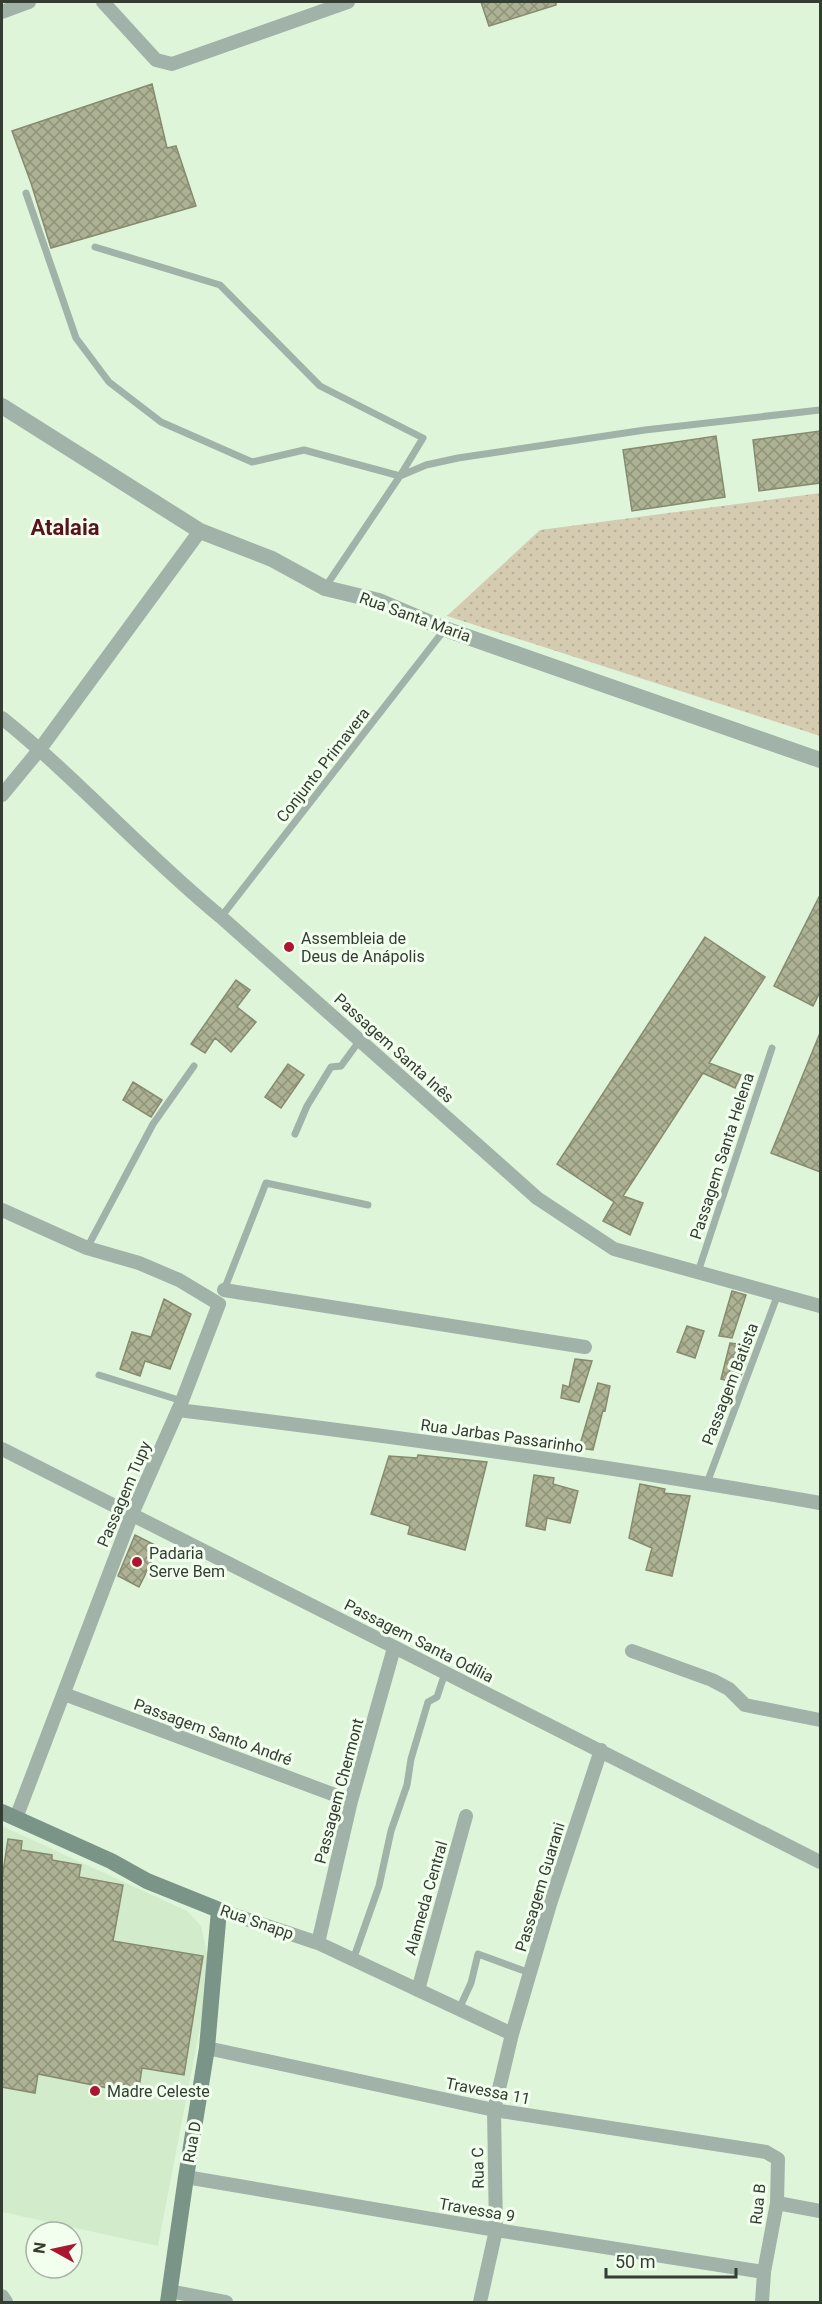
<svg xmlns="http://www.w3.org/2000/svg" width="822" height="2304" viewBox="0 0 822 2304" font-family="Roboto,sans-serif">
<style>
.built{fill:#d2eccb}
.grass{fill:url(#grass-dots)}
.building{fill:url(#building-cross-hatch);stroke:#868b6e;stroke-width:1.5}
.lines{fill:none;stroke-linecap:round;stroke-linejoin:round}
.service{stroke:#a1b2a9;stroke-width:7}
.minor{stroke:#a1b2a9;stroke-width:14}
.tertiary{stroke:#a1b2a9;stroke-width:16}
.secondary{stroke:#7b9488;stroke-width:16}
.poi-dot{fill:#ac1631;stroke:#f2ffef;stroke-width:2}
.labels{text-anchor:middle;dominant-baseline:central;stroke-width:6;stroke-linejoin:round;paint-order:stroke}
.street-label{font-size:16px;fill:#343d32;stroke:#f2ffef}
.poi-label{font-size:16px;fill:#343d32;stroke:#f2ffef;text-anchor:start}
.district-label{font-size:22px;font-weight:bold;fill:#58131b;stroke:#f2ffef}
</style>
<defs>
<pattern id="grass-dots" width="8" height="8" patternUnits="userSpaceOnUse" patternTransform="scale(1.5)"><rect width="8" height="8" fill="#d4cbb1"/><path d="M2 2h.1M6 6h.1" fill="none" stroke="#b7af99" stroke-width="1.8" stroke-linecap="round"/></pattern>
<pattern id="building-cross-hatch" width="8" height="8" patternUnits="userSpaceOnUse" patternTransform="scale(1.5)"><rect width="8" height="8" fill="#adb294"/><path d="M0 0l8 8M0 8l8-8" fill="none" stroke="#8e9279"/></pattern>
</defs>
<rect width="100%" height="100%" fill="#dff5da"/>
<path class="built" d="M 2,1826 L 187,1911 L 201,1926 L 211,1970 L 158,2246 L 2,2212 Z"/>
<path class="grass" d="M 820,493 L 820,736 L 447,616 L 540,530 Z"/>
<path class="building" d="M 481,2 L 556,2 L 556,5 L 489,26 Z
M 152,84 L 167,148 L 176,146 L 196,206 L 51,248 L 31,183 L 12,131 Z
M 820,431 L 820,483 L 759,491 L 753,440 Z
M 716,436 L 725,497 L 632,511 L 623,450 Z
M 820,895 L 820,992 L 813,1006 L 774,986 Z
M 705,937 L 765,977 L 709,1063 L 741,1075 L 735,1088 L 703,1073 L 623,1196 L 643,1203 L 630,1235 L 603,1221 L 614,1202 L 557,1164 Z
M 236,980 L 250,990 L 237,1007 L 256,1022 L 231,1052 L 215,1038 L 205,1053 L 191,1044 Z
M 820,1033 L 820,1172 L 771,1153 Z
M 288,1064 L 304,1075 L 281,1108 L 265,1097 Z
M 133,1082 L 162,1100 L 151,1117 L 123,1100 Z
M 732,1291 L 746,1295 L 732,1338 L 719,1336 Z
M 164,1299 L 191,1314 L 170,1369 L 145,1361 L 140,1376 L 120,1369 L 132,1332 L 151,1337 Z
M 687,1326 L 704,1331 L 695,1358 L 677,1352 Z
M 730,1343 L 752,1346 L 738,1384 L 721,1379 Z
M 575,1359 L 592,1361 L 579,1402 L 561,1398 L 563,1385 L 569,1387 Z
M 598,1383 L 610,1386 L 605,1411 L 603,1410 L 593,1450 L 579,1448 Z
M 418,1455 L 487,1462 L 465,1550 L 408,1534 L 410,1526 L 371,1514 L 389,1456 L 417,1458 Z
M 534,1475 L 554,1478 L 553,1484 L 578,1491 L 570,1523 L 547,1518 L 545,1530 L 526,1526 Z
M 640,1484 L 665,1489 L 664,1493 L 690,1496 L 672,1576 L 646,1570 L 652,1548 L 629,1538 Z
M 135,1535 L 159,1547 L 139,1587 L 118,1576 Z
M 8,1839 L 22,1841 L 21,1850 L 52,1855 L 52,1860 L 81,1865 L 79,1877 L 123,1885 L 113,1941 L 203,1956 L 184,2075 L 142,2068 L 138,2094 L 38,2074 L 35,2093 L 2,2087 L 2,1879 Z"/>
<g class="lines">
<path class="service" d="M 26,193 L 76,338 L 109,382 L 161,422 L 252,462 L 304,450 L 400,476 L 423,438 L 320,386 L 220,285 L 95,247
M 326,586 L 400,476 L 426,465 L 458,458 L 645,430 L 820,410
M 221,917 L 445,629
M 295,1134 L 307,1106 L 331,1067 L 341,1066 L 360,1040
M 87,1248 L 153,1124 L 194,1066
M 698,1272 L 772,1048
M 224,1290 L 266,1183 L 368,1205
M 99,1375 L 182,1401
M 707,1483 L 778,1294
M 353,1960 L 379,1886 L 391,1831 L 407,1785 L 411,1759 L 428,1702 L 437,1697 L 445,1673
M 459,2009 L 471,1983 L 478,1954 L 530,1973"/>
<path class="minor" d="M 103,2 L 156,60 L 172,64 L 348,2
M 2,12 L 29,2
M 2,718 C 79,780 144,854 221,917 L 537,1198 L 614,1249 L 820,1306
M 2,795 L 40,749 L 200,531
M 2,1210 L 87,1248 L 139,1263 L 179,1280 L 219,1304 L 182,1401 L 132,1514 L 16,1818
M 224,1290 L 585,1347
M 178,1410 C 393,1436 607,1465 820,1503
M 2,1449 L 820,1862
M 632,1651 L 712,1680 L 729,1689 L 745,1705 L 820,1720
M 64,1694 L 351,1801
M 219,1910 L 318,1943 L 512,2034
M 318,1943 L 351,1801 L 394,1648
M 418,1990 L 466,1816
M 207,2048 L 494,2110 L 766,2152 L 778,2159 L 777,2203 L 764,2272 L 762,2302
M 186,2177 L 496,2230 L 764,2272
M 777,2203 L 820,2211
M 169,2291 L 226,2302
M 2,2296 L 6,2302
M 480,2302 L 496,2230 L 494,2110 L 512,2034 L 550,1904 L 601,1750"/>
<path class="tertiary" d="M 2,406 L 200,531 L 272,559 L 325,588 L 379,601 L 445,629 L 820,760"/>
<path class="secondary" d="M 2,1812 L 111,1861 L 147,1881 L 219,1910 L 207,2048 L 186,2177 L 168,2302"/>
</g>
<g class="poi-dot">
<circle cx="289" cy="947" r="6"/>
<circle cx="137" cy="1562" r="6"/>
<circle cx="95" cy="2091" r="6"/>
</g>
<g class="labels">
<g class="street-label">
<text transform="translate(415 617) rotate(20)">Rua Santa Maria</text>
<text transform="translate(323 765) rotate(-52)">Conjunto Primavera</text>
<text transform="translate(394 1048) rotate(42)">Passagem Santa Inês</text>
<text transform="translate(722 1156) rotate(-72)">Passagem Santa Helena</text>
<text transform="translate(730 1384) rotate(-69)">Passagem Batista</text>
<text transform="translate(502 1436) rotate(8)">Rua Jarbas Passarinho</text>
<text transform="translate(124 1494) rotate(-67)">Passagem Tupy</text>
<text transform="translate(419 1641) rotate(27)">Passagem Santa Odília</text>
<text transform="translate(213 1732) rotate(20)">Passagem Santo André</text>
<text transform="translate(339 1791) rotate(-75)">Passagem Chermont</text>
<text transform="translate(540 1887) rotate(-73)">Passagem Guarani</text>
<text transform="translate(426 1898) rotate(-74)">Alameda Central</text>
<text transform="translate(257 1922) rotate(19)">Rua Snapp</text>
<text transform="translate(488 2091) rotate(11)">Travessa 11</text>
<text transform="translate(192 2142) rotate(-80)">Rua D</text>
<text transform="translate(478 2168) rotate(-91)">Rua C</text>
<text transform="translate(758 2204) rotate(-84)">Rua B</text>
<text transform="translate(477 2210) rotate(10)">Travessa 9</text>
</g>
<g class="poi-label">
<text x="301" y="938">Assembleia de<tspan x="301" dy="18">Deus de Anápolis</tspan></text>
<text x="149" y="1553">Padaria<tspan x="149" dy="18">Serve Bem</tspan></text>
<text x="107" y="2091">Madre Celeste</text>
</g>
<g class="district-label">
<text x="65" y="527">Atalaia</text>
</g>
</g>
<rect width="822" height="2304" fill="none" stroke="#343d32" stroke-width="6"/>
<g transform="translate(54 2250) rotate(278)"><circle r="28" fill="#f2ffef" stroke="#a6b1a3" stroke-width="1.5"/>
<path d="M0-4.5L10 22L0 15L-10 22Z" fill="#ac1631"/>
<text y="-9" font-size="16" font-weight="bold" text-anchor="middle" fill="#343d32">N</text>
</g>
<path d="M606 2268v9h130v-9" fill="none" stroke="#343d32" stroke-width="3"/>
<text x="615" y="2268" font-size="18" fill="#343d32" stroke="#f2ffef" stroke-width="4.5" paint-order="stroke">50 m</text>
</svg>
